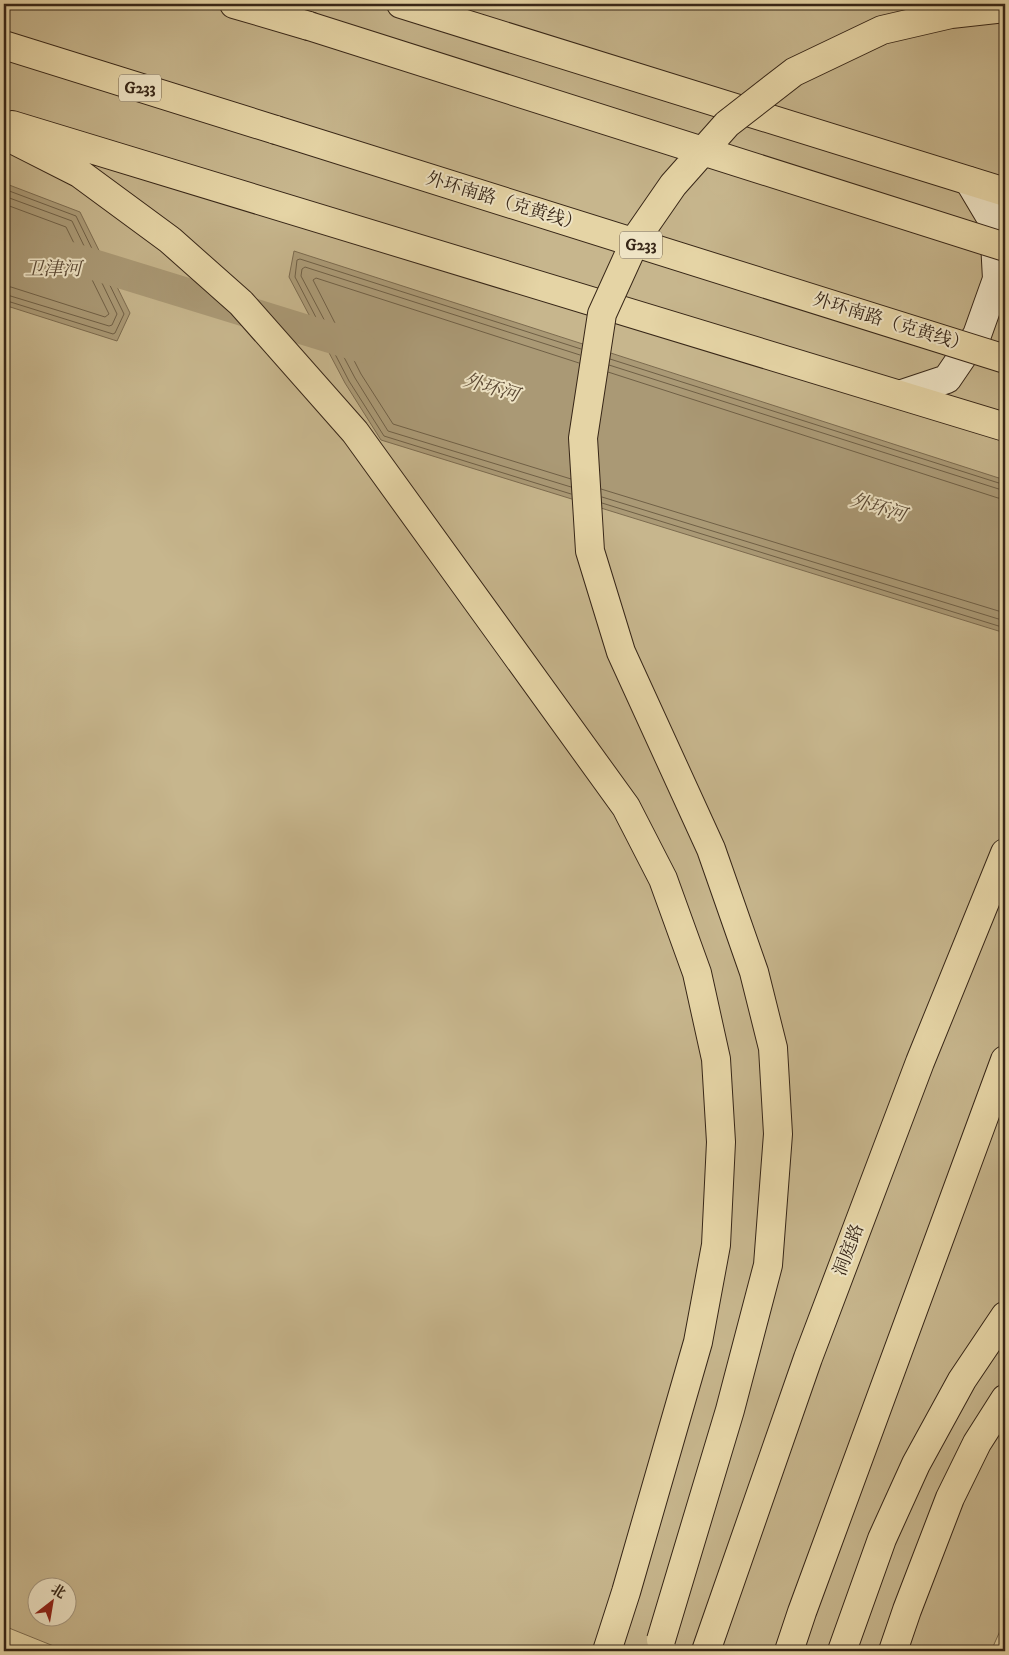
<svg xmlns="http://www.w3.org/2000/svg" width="1009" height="1655" viewBox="0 0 1009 1655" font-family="'IM FELL DW Pica','Noto Serif SC',serif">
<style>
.green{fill:#c7b68d;stroke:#7f6e52;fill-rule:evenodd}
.water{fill:#aa9975;stroke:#7c6b4f}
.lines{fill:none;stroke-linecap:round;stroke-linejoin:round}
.shore{stroke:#706046;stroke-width:1}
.canal{stroke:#aa9975;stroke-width:31}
.secondary-casing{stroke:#372617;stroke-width:30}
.highway-casing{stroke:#372617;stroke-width:30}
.secondary{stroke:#eee3c4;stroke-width:28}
.highway{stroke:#e5d4a5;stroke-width:28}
.highway-bridge-casing{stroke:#372617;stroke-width:30;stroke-linecap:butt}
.highway-bridge{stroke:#e5d4a5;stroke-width:28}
.labels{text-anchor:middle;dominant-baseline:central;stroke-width:4;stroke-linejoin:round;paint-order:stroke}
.shield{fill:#eee3c4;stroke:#6e5f4b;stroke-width:1}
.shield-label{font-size:16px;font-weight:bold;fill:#372617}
.street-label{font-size:18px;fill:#372617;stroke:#eee3c4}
.water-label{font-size:19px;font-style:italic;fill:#5a4833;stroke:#eee3c4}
</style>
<rect width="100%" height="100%" fill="#e5d4a5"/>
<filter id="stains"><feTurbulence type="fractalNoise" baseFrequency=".004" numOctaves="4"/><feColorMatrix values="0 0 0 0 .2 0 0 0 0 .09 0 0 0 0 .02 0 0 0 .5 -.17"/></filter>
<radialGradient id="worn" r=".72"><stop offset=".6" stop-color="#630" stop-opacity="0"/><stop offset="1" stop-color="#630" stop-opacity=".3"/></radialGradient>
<path class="green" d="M 4,4 L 1005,4 L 1005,1620 L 991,1651 L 66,1651 L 4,1626 ZM 38,1588 L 68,1588 L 68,1618 L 38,1618 Z"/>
<path class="water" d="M 4,183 L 80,212 L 130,313 L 117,341 L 4,305 Z
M 294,251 L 1005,480 L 1005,633 L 381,440 L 345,383 L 289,277 Z"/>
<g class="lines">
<path class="shore" d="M 4,189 L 76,216 L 124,314 L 115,333 L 113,334 L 4,300
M 4,196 L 72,221 L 117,314 L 112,325 L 109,326 L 4,294
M 4,204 L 66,227 L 109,314 L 105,317 L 11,287 L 4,286
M 610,359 L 1005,485
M 609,365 L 1005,491
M 608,372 L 998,498 L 1005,499
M 571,479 L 393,424 L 361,374 L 313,280 L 316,278 L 579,363
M 571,487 L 388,431 L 355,378 L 301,276 L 302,269 L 305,267 L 580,355
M 601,489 L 1005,613
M 571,494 L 384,436 L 349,381 L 295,277 L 297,260 L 300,259 L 581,349
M 602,497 L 1005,621
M 602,503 L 1005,628"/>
<path class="canal" d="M 4,237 L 361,347"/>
<g class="secondary-casing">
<path id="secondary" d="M 902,394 L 947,379 L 977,335 L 997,279 L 994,223 L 969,181"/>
</g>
<g class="highway-casing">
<path id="highway" d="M 234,4 L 309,26
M 401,4 L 1005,192
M 4,45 L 276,130
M 12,125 L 1005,427
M 4,135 L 79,173 L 170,240 L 241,303 L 355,432 L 626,807 L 663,879 L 697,973 L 716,1059 L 721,1142 L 716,1245 L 698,1342 L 626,1592 L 607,1651
M 706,1651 L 808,1358 L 920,1062 L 1005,853
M 789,1651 L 802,1612 L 1005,1060
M 842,1651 L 882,1539 L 916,1464 L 962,1380 L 1005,1316
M 893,1651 L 907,1610 L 950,1498 L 977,1443 L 1005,1399"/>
</g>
<use href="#secondary" class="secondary"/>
<use href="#highway" class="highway"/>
<g class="highway-bridge-casing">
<path id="highway-bridge" d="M 309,26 L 1005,247
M 276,130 L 1005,359
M 661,1640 L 730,1410 L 768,1265 L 778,1134 L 773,1048 L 754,972 L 711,849 L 621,652 L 590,551 L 583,438 L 602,314 L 637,237 L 673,185 L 727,124 L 794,72 L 882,30 L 951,14 L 1005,8"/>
</g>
<use href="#highway-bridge" class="highway-bridge"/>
</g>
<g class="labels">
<g class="shield">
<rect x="119" y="74.5" width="42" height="27" rx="4"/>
<rect x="620" y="231.5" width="42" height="27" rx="4"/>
</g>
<g class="shield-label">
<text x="140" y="88">G233</text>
<text x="641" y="245">G233</text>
</g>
<g class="street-label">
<text transform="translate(504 202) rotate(17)">外环南路（克黄线）</text>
<text transform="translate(891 323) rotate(17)">外环南路（克黄线）</text>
<text transform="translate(849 1250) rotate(-69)">洞庭路</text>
</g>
<g class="water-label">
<text x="53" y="269">卫津河</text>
<text transform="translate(491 388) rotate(17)">外环河</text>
<text transform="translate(878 508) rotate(17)">外环河</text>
</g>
</g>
<rect width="1009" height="1655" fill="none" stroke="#e5d4a5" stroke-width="20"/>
<rect x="5" y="5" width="999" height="1645" fill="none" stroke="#372617" stroke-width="2.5"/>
<rect x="10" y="10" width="989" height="1635" fill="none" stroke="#372617"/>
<g transform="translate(52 1602) rotate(31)"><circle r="24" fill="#eee3c4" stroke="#a5977f"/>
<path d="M0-4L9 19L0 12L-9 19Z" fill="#8f2418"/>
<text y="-8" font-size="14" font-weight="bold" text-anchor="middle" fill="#372617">北</text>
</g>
<rect width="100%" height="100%" filter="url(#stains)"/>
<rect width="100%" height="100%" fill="url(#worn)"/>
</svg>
